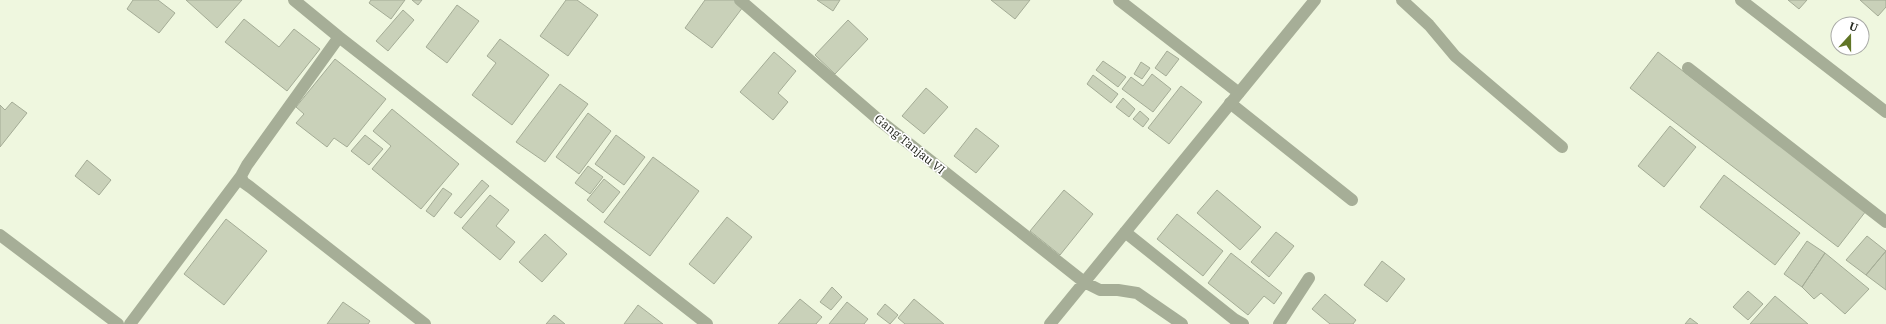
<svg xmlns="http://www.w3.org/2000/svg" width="1886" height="324" viewBox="0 0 1886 324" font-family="'IBM Plex Serif',serif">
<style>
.building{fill:#c9d1b9;stroke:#a4ac96}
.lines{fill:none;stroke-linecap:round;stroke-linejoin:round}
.service{stroke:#a6ae97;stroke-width:12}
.minor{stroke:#a6ae97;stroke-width:12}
.labels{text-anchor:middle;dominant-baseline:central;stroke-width:3.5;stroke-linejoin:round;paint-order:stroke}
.street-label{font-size:12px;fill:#23261d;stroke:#fff}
</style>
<rect width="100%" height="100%" fill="#eff7df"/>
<path class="building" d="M 133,0 L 158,0 L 175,13 L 159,33 L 127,9 Z
M 186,0 L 242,0 L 217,28 Z
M 371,0 L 405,0 L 391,19 L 369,3 Z
M 412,0 L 422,0 L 418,5 Z
M 566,0 L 577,0 L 598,15 L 568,56 L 540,36 Z
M 705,0 L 734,0 L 743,7 L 712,48 L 685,28 Z
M 817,0 L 840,0 L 833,11 Z
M 991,0 L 1030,0 L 1015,19 Z
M 1788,0 L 1807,0 L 1799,9 Z
M 1860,0 L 1886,0 L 1886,7 L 1878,16 Z
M 457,5 L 479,21 L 447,63 L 426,47 Z
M 403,10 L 414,20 L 388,51 L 376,41 Z
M 244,19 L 279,47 L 294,29 L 320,49 L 287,91 L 225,42 Z
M 848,20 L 868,39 L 835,74 L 815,55 Z
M 500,39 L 549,75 L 512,125 L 472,95 L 496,63 L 487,56 Z
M 1167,51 L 1179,59 L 1166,76 L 1155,68 Z
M 774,52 L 796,71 L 778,93 L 788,102 L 773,120 L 740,92 Z
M 1658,52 L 1866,211 L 1838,247 L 1630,88 Z
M 335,59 L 386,99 L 347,147 L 334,138 L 327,147 L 296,123 L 304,114 L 296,107 Z
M 1103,61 L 1126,77 L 1118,87 L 1096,70 Z
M 1141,62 L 1150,68 L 1142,79 L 1134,74 Z
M 1152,74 L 1171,89 L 1153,112 L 1122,89 L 1131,77 L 1143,86 Z
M 1093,75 L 1118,94 L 1111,103 L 1087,84 Z
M 560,84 L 588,104 L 545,162 L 516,142 Z
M 1181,86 L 1202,102 L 1169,144 L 1148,128 Z
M 926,88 L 948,107 L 924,134 L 902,116 Z
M 1123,98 L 1135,109 L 1129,117 L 1116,107 Z
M 12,102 L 27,113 L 0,147 L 0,105 L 5,110 Z
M 392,109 L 459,164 L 421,209 L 372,169 L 391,146 L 373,131 Z
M 1140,111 L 1149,119 L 1143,127 L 1133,119 Z
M 588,113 L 611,131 L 579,174 L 556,157 Z
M 1670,126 L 1696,147 L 1664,187 L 1638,166 Z
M 976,128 L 999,146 L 976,173 L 954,156 Z
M 365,135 L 383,149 L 369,165 L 351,151 Z
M 616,135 L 645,157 L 624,185 L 595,164 Z
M 653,157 L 699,191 L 650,256 L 604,222 Z
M 87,160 L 111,180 L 99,195 L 75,176 Z
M 588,166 L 603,177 L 590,194 L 575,183 Z
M 1724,175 L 1800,233 L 1775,265 L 1700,207 Z
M 604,179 L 620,192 L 603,213 L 587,200 Z
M 482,180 L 489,186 L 461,218 L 454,213 Z
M 443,188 L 452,194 L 434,217 L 426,211 Z
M 1064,190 L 1093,214 L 1060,255 L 1030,231 Z
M 1217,190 L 1261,227 L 1240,250 L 1197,213 Z
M 490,195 L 509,210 L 496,226 L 515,242 L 500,260 L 462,228 Z
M 1177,214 L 1223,251 L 1203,276 L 1157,239 Z
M 727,217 L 752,237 L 714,284 L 689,264 Z
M 226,219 L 267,251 L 224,305 L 184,274 Z
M 1276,232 L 1294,246 L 1269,277 L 1251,262 Z
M 545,234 L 567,254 L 542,282 L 519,262 Z
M 1867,236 L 1886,251 L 1866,275 L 1846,260 Z
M 1807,241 L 1825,253 L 1802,287 L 1784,274 Z
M 1886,251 L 1886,290 L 1866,275 Z
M 1231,253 L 1282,293 L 1274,304 L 1264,296 L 1248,315 L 1208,283 Z
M 1825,253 L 1869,289 L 1845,314 L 1821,293 L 1814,299 L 1802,287 Z
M 1382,261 L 1405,279 L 1387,302 L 1364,285 Z
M 832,287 L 842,297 L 831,310 L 820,302 Z
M 1748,291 L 1763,304 L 1748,320 L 1733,307 Z
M 1325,294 L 1356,320 L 1353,324 L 1330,324 L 1312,309 Z
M 1775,296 L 1808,324 L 1750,324 Z
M 800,299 L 822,317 L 816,324 L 778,324 Z
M 914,299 L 944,324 L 905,324 L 898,318 Z
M 343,302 L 370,321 L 368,324 L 327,324 Z
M 847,302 L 868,319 L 864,324 L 829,324 Z
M 885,304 L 898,315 L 890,324 L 877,314 Z
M 638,305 L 663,324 L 624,324 Z
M 554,315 L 565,324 L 546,324 Z
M 1690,318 L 1698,324 L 1685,324 Z"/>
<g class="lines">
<path class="service" d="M 1402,0 L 1429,25 L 1455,56 L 1562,147
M 1230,103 L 1352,200
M 1279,324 L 1309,278"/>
<path class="minor" d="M 294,0 L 339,37 L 707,324
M 740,0 L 879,120 L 1084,282 L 1100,290 L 1118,290 L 1137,293 L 1182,324
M 1119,0 L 1239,93
M 1741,0 L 1886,112
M 339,37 L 247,165 L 241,176 L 243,182 L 250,187 L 425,324
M 1688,68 L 1886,222
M 1125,232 L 1234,319 L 1243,324
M 0,235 L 118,324
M 130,324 L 241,176
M 1050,324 L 1315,0"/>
</g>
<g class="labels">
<g class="street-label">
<text transform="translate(910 144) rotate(39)">Gang Tanjau VI</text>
</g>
</g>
<g transform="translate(1850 36) rotate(21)"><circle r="19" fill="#ffffff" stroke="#a7a8a5"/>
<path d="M0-3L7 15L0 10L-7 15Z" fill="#607526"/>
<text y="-6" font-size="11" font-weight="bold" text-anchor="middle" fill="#23261d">U</text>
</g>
</svg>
